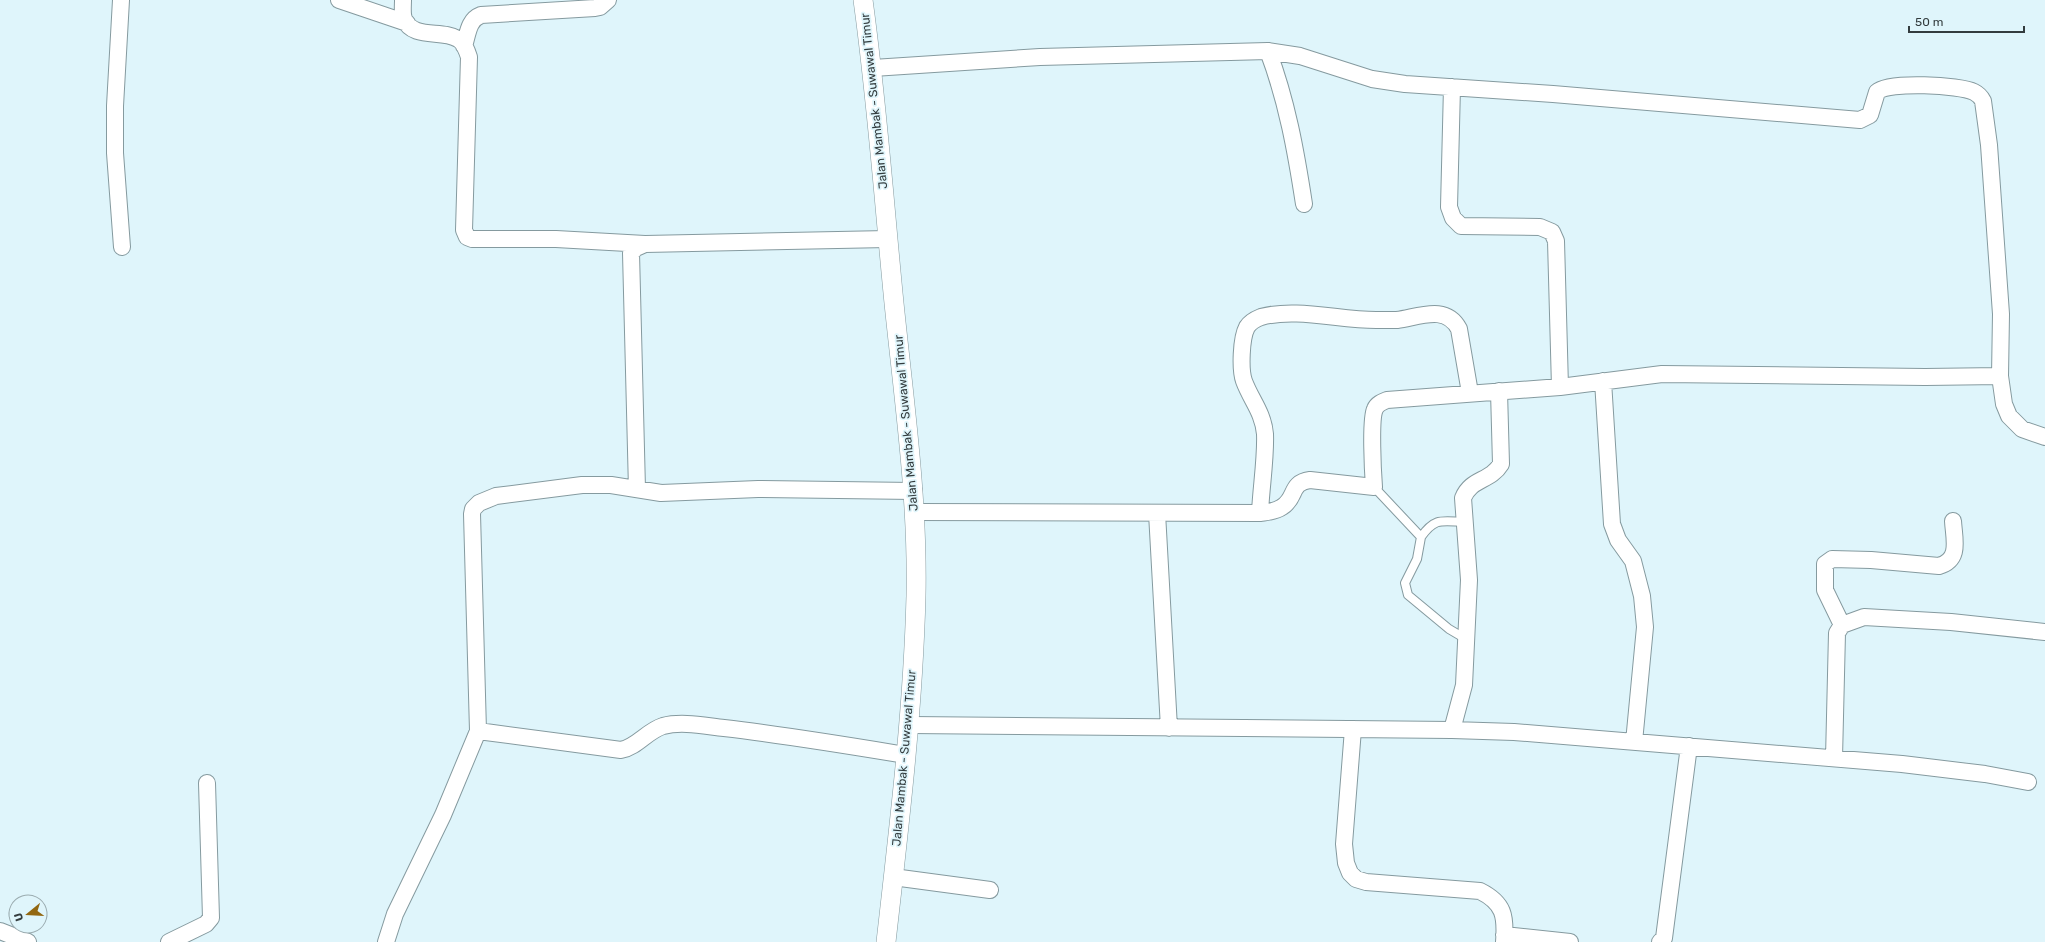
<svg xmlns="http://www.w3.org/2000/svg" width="2045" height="942" viewBox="0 0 2045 942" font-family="Rubik,sans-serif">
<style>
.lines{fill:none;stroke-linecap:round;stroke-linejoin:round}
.service-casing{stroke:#859a9f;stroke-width:10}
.minor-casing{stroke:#859a9f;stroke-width:18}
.tertiary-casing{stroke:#859a9f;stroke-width:20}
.service{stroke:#fff;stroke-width:8}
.minor{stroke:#fff;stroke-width:16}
.tertiary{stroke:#fff;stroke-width:19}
.labels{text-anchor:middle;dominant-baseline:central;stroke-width:3.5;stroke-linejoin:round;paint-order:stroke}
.street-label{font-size:12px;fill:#333c3e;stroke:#dff5fb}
</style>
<rect width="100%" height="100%" fill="#dff5fb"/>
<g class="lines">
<g class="service-casing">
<path id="service" d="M 1374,487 L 1421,537 C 1435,517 1442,521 1464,522
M 1421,537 L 1417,559 L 1405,583 L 1408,595 L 1449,629 L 1466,639"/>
</g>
<g class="minor-casing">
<path id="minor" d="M 121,0 L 115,106 L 115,153 L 122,247
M 339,0 L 407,23
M 403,0 C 403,6 402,14 404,19 C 413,40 442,29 458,39 C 464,42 467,51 469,57 L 464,230 L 467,237 L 472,239 L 556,239 L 645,244
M 464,46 C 468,34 468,20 481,15 L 595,8 L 600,7 L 608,0
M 1268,51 C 1287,101 1296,152 1304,204
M 873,68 L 1040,57 L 1268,51 L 1300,56 L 1372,79 L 1405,84 L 1553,94 L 1860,120 L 1870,115 L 1877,92 C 1888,81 1960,85 1974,92 C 1978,94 1981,97 1983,101 L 1989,145 L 2001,314 L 2000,376 L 2004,404 L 2009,416 L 2022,429 L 2045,437
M 1452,87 L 1449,207 L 1453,218 L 1461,226 L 1540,227 L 1552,232 L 1556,241 L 1560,387
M 1603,381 L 1612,524 L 1618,540 L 1633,561 L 1642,596 L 1645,627 L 1634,742
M 637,489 L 631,253 L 636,248 L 645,244 L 888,239
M 915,512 L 1260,513 C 1267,512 1275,512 1282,507 C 1297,498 1289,483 1310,480 L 1374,487 C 1373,474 1370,419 1375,409 C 1377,404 1382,402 1387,400 L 1560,387 L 1662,374 L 1925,377 L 2000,376
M 1157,513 L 1169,728
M 1260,513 C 1261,488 1266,458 1265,434 C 1263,412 1251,400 1244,381 C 1240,370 1241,338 1247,327 C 1250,322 1256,319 1261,317 C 1297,307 1342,321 1379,320 C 1385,320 1391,320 1397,320 C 1419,317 1446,304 1459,329 L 1470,393
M 1842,625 L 1825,590 L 1825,564 L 1832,559 L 1871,560 L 1939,566 C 1961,560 1954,539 1953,521
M 910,725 L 1452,730 L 1514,732 L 1902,764 L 1985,774 L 2028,782
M 1353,729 L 1344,844 L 1346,863 L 1350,873 L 1356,879 L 1366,882 L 1480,891 C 1504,903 1506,916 1504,942
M 1452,730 L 1464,685 L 1469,580 L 1463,498 C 1471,478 1490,482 1501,464 L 1499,391
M 478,731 L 472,514 L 473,509 L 479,503 L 496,496 L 582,485 L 611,485 L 661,493 L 758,489 L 914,491
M 1834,758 L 1837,633 L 1842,625 L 1864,617 L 1951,622 L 2045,632
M 893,877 L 990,890
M 0,931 L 28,942
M 1504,935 L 1570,942
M 169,942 L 206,924 L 211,918 L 207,783
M 386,942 L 395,914 L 443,815 L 478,731 L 621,750 C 637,747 647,731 663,726 C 682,721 705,726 724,728 C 785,735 845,745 906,755
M 1660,942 L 1664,938 L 1689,746"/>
</g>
<g class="tertiary-casing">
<path id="tertiary" d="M 863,0 C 877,101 884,202 894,303 C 904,401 918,498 916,596 C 913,712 899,827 886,942"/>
</g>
<use href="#service" class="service"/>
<use href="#minor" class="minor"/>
<use href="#tertiary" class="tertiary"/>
</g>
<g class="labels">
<g class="street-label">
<text transform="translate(874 101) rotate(-96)">Jalan Mambak - Suwawal Timur</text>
<text transform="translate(906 423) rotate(-95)">Jalan Mambak - Suwawal Timur</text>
<text transform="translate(904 758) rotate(-85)">Jalan Mambak - Suwawal Timur</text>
</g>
</g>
<g transform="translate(28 914) rotate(252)"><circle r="19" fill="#dff5fb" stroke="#9aabaf"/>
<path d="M0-3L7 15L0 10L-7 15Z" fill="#926711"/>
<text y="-6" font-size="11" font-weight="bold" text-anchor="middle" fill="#333c3e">U</text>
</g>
<path d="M1909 26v6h115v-6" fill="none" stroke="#333c3e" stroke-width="2"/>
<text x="1915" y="26" font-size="12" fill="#333c3e" stroke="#dff5fb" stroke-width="3" paint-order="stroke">50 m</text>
</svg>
